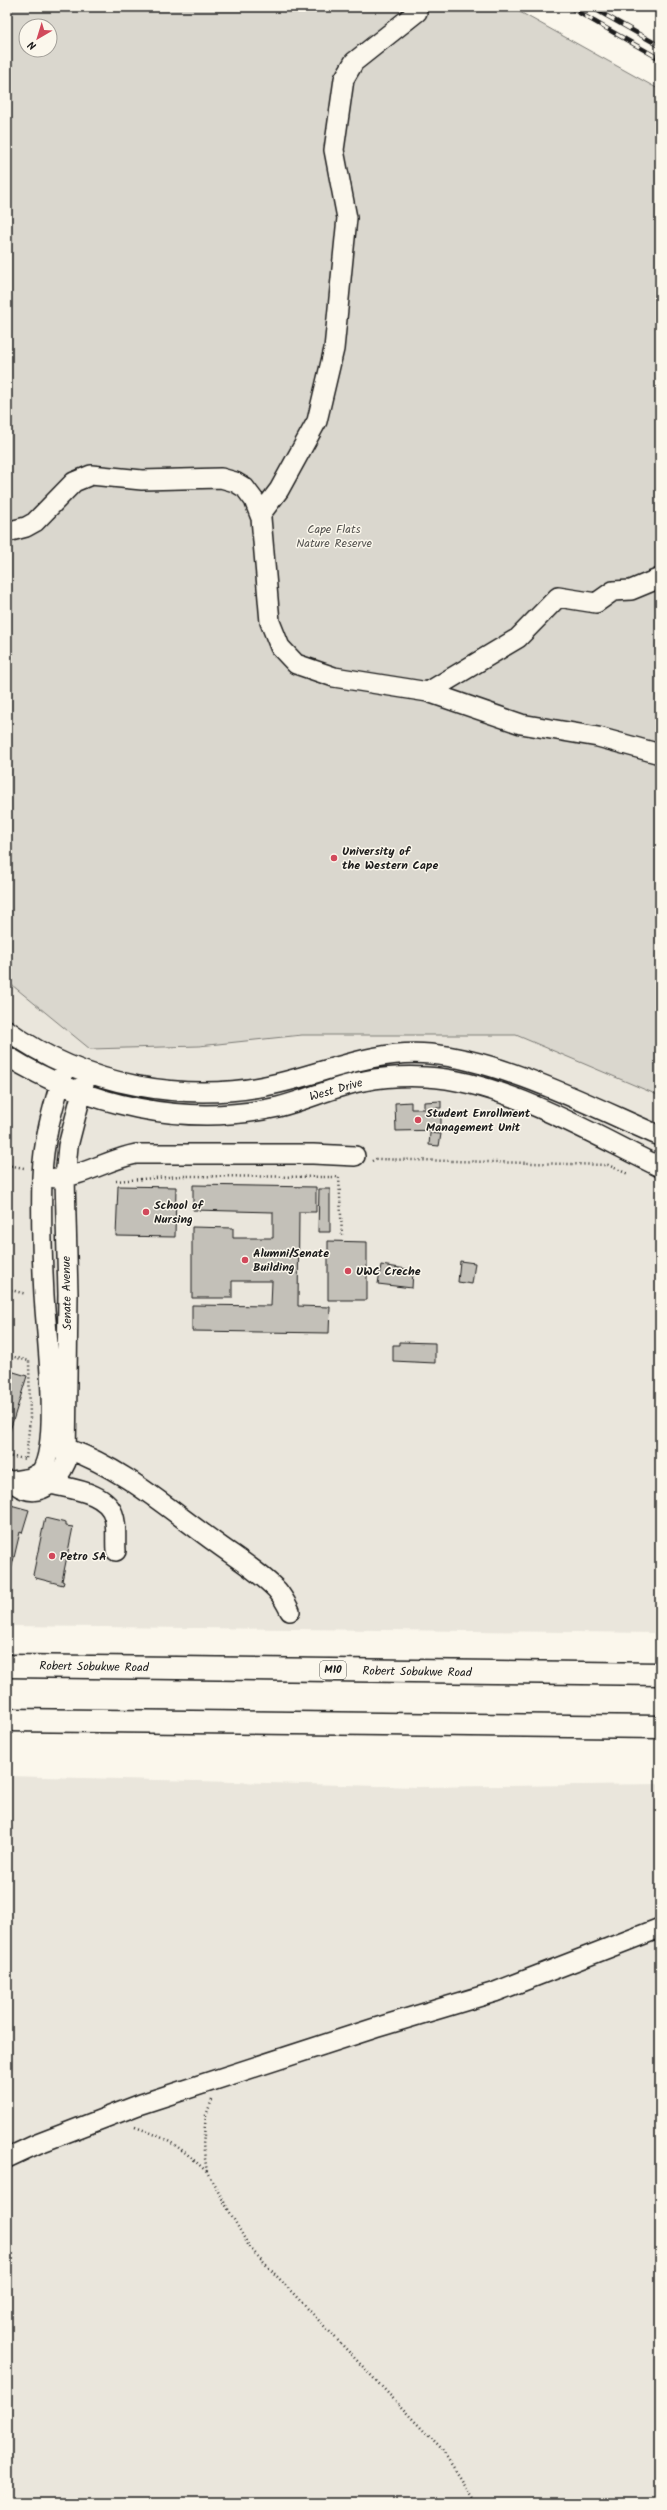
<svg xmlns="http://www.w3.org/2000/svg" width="667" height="2510" viewBox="0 0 667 2510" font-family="Kalam,sans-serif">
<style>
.built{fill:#eae6dc;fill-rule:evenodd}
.green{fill:#dad7ce;stroke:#7b7a75;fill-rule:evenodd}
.building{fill:#c3c0b8;stroke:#1c1c1c}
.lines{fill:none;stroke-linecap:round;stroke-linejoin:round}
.minor-casing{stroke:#1c1c1c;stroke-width:22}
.major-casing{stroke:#1c1c1c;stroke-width:25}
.path{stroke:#1c1c1c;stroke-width:2.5;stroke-dasharray:1 3;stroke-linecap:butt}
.minor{stroke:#fbf7ec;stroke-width:19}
.major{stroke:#fbf7ec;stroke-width:22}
.rail-casing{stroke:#1c1c1c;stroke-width:4.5}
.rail{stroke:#fbf7ec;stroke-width:3;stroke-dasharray:9;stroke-linecap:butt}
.poi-dot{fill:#d1495b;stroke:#fbf7ec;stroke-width:1.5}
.labels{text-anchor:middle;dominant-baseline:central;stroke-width:3;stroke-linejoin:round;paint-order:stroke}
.shield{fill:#fbf7ec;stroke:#5f5e5a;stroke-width:1}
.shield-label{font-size:11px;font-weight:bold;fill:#1c1c1c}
.park-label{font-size:12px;fill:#555451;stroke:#fbf7ec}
.poi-label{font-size:12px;font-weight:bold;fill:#1c1c1c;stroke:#fbf7ec;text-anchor:start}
.street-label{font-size:12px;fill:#1c1c1c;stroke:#fbf7ec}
</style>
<rect width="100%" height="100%" fill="#fbf7ec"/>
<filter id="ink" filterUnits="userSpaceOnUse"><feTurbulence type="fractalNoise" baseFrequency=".025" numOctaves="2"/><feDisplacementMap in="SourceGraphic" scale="8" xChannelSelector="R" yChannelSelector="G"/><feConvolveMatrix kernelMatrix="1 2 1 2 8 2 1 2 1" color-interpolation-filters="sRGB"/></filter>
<g filter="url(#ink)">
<path class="built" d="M 7,7 L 511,7 L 660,90 L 660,1633 L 7,1626 ZM 26,26 L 50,26 L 50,50 L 26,50 Z
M 7,1776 L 418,1787 L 660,1784 L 660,2503 L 7,2503 Z"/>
<path class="green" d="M 7,7 L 511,7 L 660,90 L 660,1096 L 516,1035 L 302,1035 L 199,1046 L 90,1049 L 7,981 ZM 26,26 L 50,26 L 50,50 L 26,50 Z"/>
<path class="building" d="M 441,1101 L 441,1108 L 436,1108 L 436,1111 L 441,1111 L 441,1130 L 396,1131 L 395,1103 L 411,1102 L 411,1109 L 424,1109 L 424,1102 Z
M 430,1133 L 441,1134 L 439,1146 L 429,1145 Z
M 193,1185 L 316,1187 L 316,1212 L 299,1212 L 298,1306 L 330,1307 L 329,1333 L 192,1331 L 192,1305 L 271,1306 L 272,1281 L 232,1281 L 232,1298 L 192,1298 L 192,1227 L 233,1228 L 233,1238 L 273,1238 L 273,1212 L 193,1210 Z
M 118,1186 L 176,1187 L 175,1237 L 116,1236 Z
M 319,1189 L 330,1189 L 330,1232 L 318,1232 Z
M 328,1241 L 367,1242 L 367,1300 L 328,1300 Z
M 460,1261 L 475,1263 L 472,1284 L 458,1282 Z
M 381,1265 L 413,1270 L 412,1288 L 378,1284 Z
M 399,1342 L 435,1343 L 435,1363 L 393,1361 L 393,1345 L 399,1345 Z
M 7,1370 L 27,1376 L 7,1440 Z
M 7,1504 L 29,1510 L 22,1533 L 20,1532 L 8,1583 Z
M 45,1518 L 66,1523 L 66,1526 L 73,1527 L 62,1581 L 64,1582 L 63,1585 L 36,1578 L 33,1575 Z"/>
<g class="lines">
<g class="minor-casing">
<path id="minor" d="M 260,515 L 279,490 L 317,421 L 334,349 L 347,218 L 334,150 L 344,79 L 354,62 L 417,12 L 413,7
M 7,532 L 26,527 L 35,522 L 74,482 L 91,475 L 142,480 L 221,478 L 235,482 L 245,488 L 254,500 L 261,518 L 270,622 L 280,647 L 296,664 L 334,677 L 428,692 L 521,724 L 598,737 L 660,754
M 428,692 L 518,638 L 558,597 L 596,603 L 613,591 L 631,590 L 660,578
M 7,1030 C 83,1086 188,1105 279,1083 C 329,1071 378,1049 430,1054 C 502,1060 593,1107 660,1136
M 7,1056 C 87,1106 185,1128 278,1107 C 307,1100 335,1086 364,1081 C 384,1077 406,1076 426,1077 C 504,1081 590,1133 660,1167
M 55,1178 C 82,1177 109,1159 136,1154 L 313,1154 L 355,1156
M 68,1449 C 122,1468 166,1507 212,1540 C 233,1556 259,1571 277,1590 C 283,1597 286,1603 290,1611
M 7,1480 C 14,1482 18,1487 24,1489 C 44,1496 59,1478 66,1462 L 68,1294 L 65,1178 L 68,1146 L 85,1080
M 12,1481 L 30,1478 L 41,1472 C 61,1442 46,1334 44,1295 C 42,1256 41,1216 42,1177 C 43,1141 53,1107 63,1073
M 51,1484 C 71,1489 108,1492 114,1517 C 117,1527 115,1540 116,1551
M 7,2158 L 37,2144 L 141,2104 L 375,2028 L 495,1992 L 660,1928"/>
</g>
<g class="major-casing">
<path id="major" d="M 7,1666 L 660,1674
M 7,1720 L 660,1727"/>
</g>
<path class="path" d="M 372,1161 L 376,1159 L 608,1165 L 628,1174
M 7,1165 L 24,1168
M 116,1181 L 180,1176 L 339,1177 L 342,1235
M 7,1289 L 26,1294
M 7,1355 L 29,1361
M 7,1456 L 26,1459 L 30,1419 L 29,1360
M 212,2100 L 206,2115 L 203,2145 L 207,2172 L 250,2248 L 442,2450 L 477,2503
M 135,2127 C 170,2139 180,2147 206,2171"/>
<use href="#minor" class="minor"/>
<use href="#major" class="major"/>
<g class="rail-casing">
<path id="rail" d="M 569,7 L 660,59
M 591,7 L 660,46"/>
</g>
<use href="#rail" class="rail"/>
</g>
</g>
<g class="poi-dot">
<circle cx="334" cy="858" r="4"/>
<circle cx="418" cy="1120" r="4"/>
<circle cx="146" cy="1212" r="4"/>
<circle cx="245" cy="1260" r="4"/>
<circle cx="348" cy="1271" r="4"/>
<circle cx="52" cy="1556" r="4"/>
</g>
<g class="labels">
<rect class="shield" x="320" y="1661" width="26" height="18" rx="3"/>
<g class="shield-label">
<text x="333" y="1670">M10</text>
</g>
<g class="park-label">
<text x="334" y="529">Cape Flats<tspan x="334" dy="14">Nature Reserve</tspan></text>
</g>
<g class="poi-label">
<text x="342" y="851">University of<tspan x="342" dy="14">the Western Cape</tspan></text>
<text x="426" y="1113">Student Enrollment<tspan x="426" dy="14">Management Unit</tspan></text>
<text x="154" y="1205">School of<tspan x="154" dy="14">Nursing</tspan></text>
<text x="253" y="1253">Alumni/Senate<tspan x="253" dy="14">Building</tspan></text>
<text x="356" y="1271">UWC Creche</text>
<text x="60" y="1556">Petro SA</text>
</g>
<g class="street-label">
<text transform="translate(336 1090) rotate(-16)">West Drive</text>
<text transform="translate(67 1293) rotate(-91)">Senate Avenue</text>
<text transform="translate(94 1667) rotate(1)">Robert Sobukwe Road</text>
<text transform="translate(417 1672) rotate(1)">Robert Sobukwe Road</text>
</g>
</g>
<rect width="667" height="2510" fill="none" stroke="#fbf7ec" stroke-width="24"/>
<rect x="12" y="12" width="643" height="2486" fill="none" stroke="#1c1c1c" stroke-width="1.5" filter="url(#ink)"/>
<g transform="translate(38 38) rotate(218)"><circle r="19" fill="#fbf7ec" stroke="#a29f99"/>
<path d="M0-3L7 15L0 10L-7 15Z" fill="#d1495b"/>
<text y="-6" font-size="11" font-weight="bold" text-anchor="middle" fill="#1c1c1c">N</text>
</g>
</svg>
